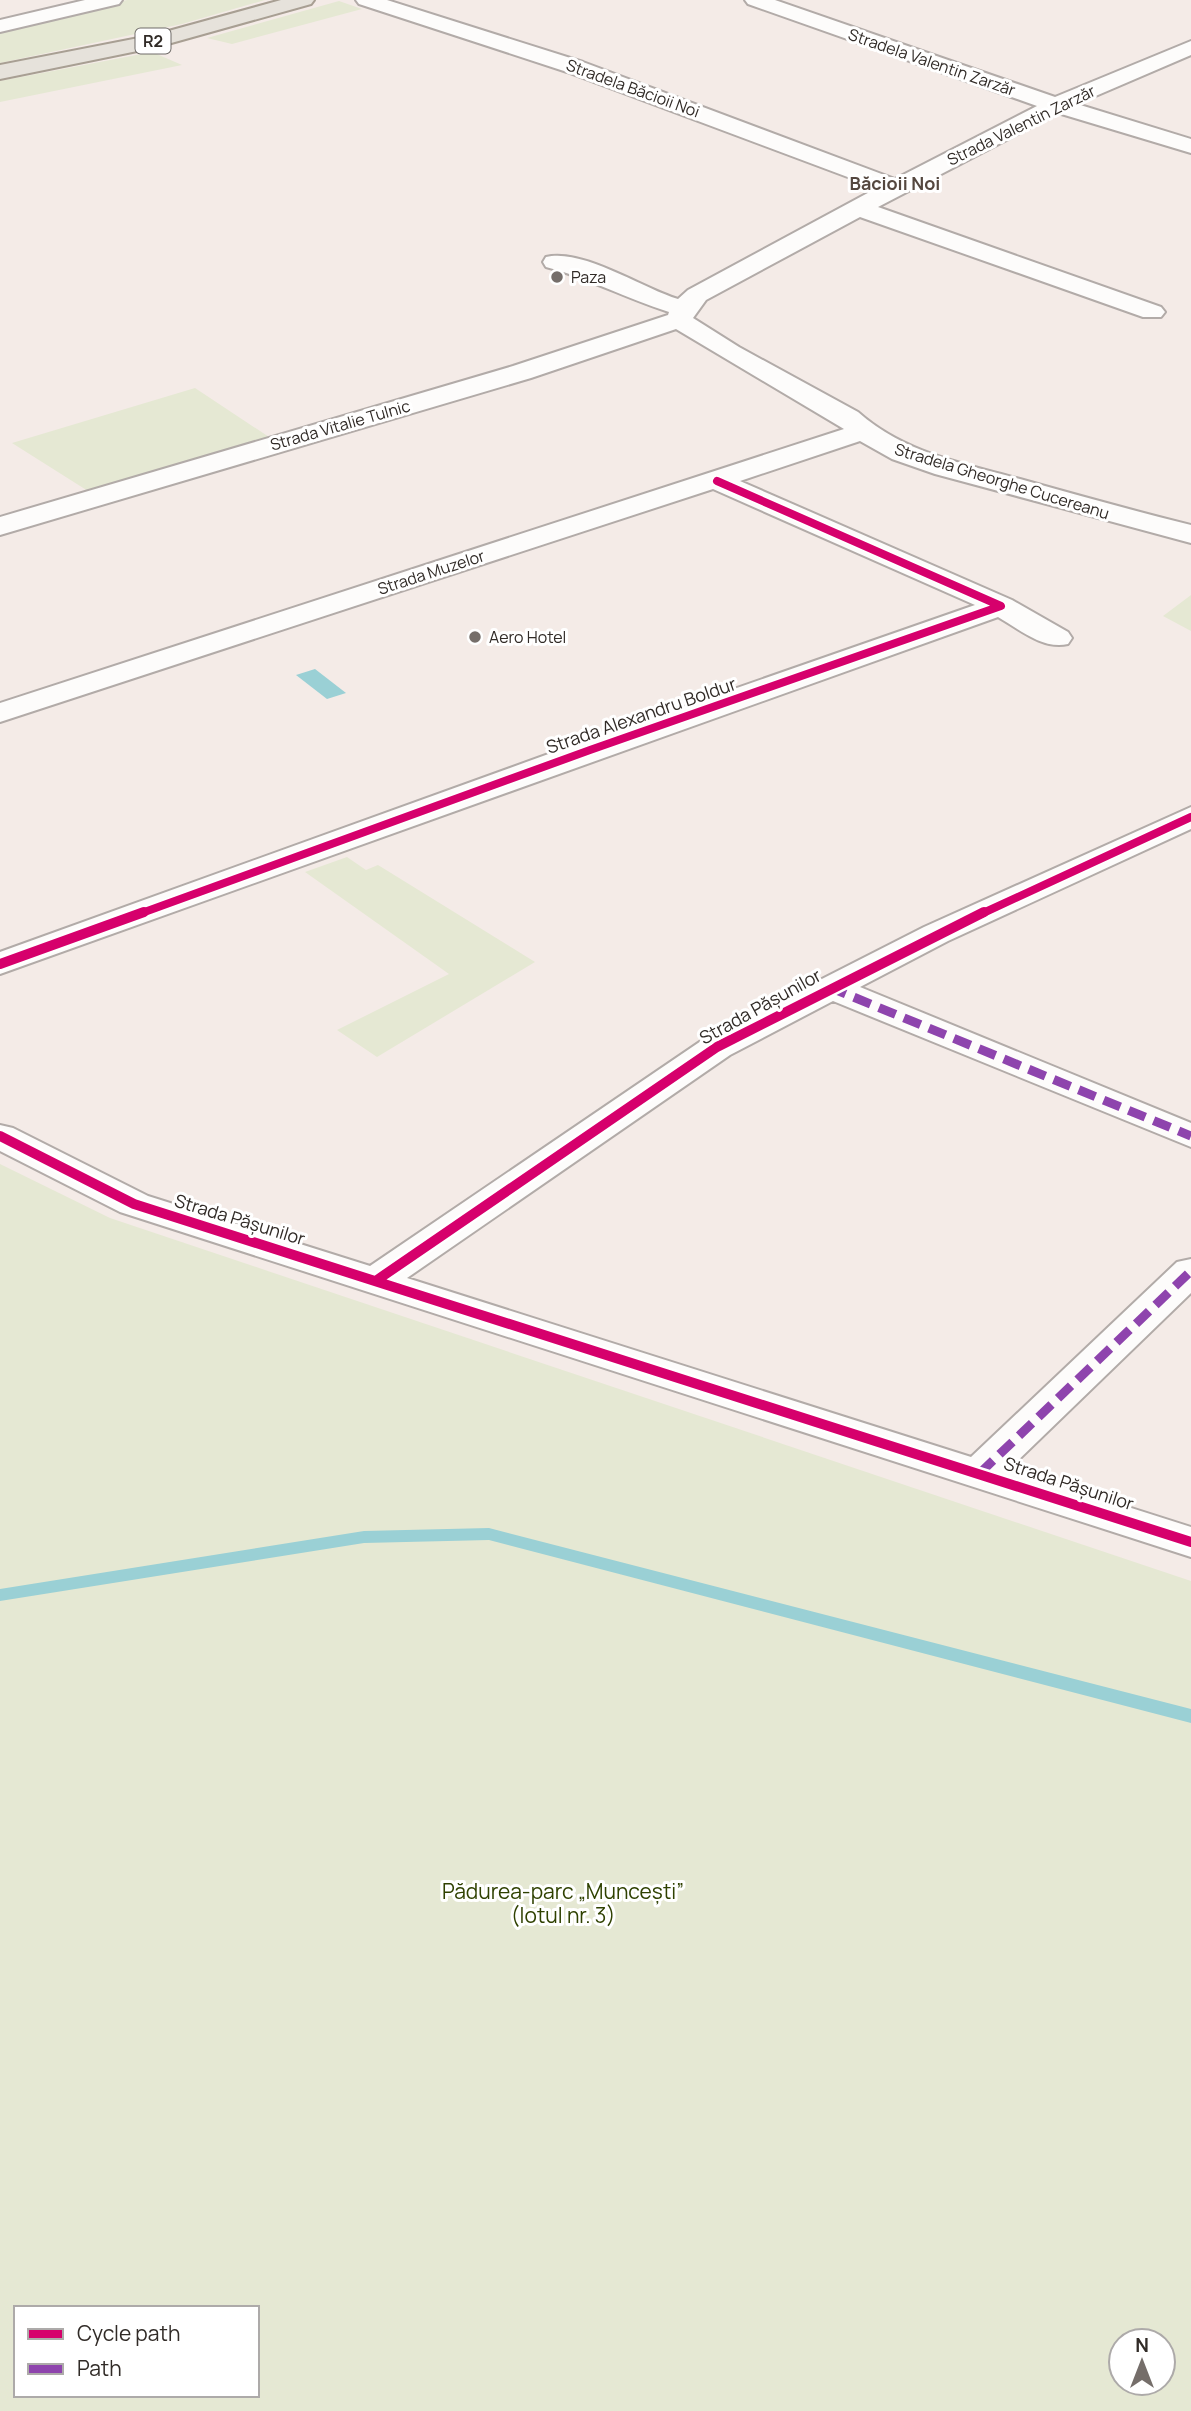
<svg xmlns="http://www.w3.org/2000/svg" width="1191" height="2411" viewBox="0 0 1191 2411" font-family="Manrope,sans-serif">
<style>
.green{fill:#e5e8d3;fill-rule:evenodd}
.water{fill:#9ad0d5}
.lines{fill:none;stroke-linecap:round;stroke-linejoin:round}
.stream{fill:#9ad0d5;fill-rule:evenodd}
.minor-casing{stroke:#b2aba8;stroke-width:4}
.major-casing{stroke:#a89f93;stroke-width:4}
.minor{fill:#fdfcfb;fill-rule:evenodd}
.major{fill:#e6e2db;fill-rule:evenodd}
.quiet{stroke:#8e44ad;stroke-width:9;stroke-dasharray:18 9;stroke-linecap:butt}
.cycleway-far1-casing{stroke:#fff;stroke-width:11}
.cycleway-casing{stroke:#fff;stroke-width:15}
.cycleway-far1{stroke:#d6006c;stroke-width:8}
.cycleway{stroke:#d6006c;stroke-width:10}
.poi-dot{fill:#756e6a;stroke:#fff;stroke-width:2.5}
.labels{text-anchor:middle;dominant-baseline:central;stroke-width:6;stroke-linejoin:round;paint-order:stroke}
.shield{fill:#fff;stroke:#6f6b68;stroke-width:2}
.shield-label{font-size:16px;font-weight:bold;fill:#312b27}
.far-street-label{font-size:16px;fill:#312b27;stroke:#fff}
.far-poi-label{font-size:16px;fill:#312b27;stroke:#fff;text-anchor:start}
.far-quarter-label{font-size:18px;font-weight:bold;fill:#54473f;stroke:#fff}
.street-label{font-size:18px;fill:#312b27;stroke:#fff}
.near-park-label{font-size:21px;fill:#2f4100;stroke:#fff}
</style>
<rect width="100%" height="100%" fill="#f4ebe7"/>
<path class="green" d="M 127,0 L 265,0 L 182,24 L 0,63 L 0,29 Z
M 339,1 L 362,9 L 232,44 L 207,38 Z
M 152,52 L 182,65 L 0,102 L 0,81 Z
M 195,388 L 269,437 L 88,491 L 12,443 Z
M 1191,595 L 1191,631 L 1163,616 Z
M 347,857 L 366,870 L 378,865 L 535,962 L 377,1057 L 337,1030 L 449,974 L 305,872 Z
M 0,1164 L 110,1218 L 1191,1581 L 1191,2411 L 0,2411 ZM 16,2308 L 257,2308 L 257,2395 L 16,2395 ZM 1121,2341 L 1163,2341 L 1163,2383 L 1121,2383 Z"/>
<path class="water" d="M 315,669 L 346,693 L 327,699 L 296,675 Z"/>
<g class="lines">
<path class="stream" d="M 489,1528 L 1191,1709 L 1191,1723 L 489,1540 L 364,1543 L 0,1601 L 0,1589 L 364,1531 Z"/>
<g class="minor-casing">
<path id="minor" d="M 85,0 L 122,0 L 119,4 L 0,32 L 0,20 Z
M 356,0 L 387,0 L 583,62 L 895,179 L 1037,106 L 748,4 L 745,0 L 775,0 L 1055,97 L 1191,41 L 1191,55 L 1077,104 L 1191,139 L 1191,153 L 1058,113 L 878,207 L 1161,307 L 1165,312 L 1161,317 L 1143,317 L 860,217 L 706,300 L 693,318 L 739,347 L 858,412 C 904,453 962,463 1020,479 C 1077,495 1134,511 1191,525 L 1191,543 L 935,474 L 892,459 L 860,441 L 740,481 L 1012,600 L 1068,632 L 1072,638 L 1068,644 C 1043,650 1019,629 998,617 L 0,974 L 0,952 L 579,743 L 975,605 L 713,489 L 0,722 L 0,703 L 844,429 L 676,329 L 531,378 L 0,535 L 0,517 L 513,366 L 668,315 L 669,312 C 627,299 589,278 546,267 L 543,262 L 546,257 C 582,248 642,288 678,299 L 688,290 L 877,188 L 567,72 L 359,4 Z
M 1191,807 L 1191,829 L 948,941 L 860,987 L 1191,1123 L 1191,1147 L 833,1001 L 730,1055 L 407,1278 L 971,1457 L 1177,1262 L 1191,1259 L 1191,1293 L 1009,1469 L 1191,1527 L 1191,1557 L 120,1212 L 0,1151 L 0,1125 L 13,1128 L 148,1196 L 370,1266 L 704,1039 L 924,927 Z"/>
</g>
<g class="major-casing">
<path id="major" d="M 281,0 L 314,0 L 311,4 L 157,47 L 0,79 L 0,65 L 154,35 Z"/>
</g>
<use href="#minor" class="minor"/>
<use href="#major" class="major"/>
<path class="quiet" d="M 829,987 L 1191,1136
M 980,1473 L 1191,1271"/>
<g class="cycleway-far1-casing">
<path id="cycleway-far1" d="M 139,914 L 590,750 L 1001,606 L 717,481
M 981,914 L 1191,817"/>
</g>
<g class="cycleway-casing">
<path id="cycleway" d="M 0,964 L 144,912
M 0,1136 L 134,1204 L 1191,1542
M 377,1280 L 717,1047 L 984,912"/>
</g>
<use href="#cycleway-far1" class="cycleway-far1"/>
<use href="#cycleway" class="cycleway"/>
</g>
<g class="poi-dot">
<circle cx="557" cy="277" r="7"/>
<circle cx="475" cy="637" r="7"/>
</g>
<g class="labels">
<rect class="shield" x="135.5" y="28.5" width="35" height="25" rx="5"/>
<g class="shield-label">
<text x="153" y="41">R2</text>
</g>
<g class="far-street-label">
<text transform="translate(932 62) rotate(19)">Stradela Valentin Zarzăr</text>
<text transform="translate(633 88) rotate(20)">Stradela Băcioii Noi</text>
<text transform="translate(1021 125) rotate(-26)">Strada Valentin Zarzăr</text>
<text transform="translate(340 425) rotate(-16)">Strada Vitalie Tulnic</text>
<text transform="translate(1002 481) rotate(17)">Stradela Gheorghe Cucereanu</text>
<text transform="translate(431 572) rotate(-18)">Strada Muzelor</text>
</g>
<g class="far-poi-label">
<text x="571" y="277">Paza</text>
<text x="489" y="637">Aero Hotel</text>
</g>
<g class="far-quarter-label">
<text x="895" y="183">Băcioii Noi</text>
</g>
<g class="street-label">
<text transform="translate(641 715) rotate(-19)">Strada Alexandru Boldur</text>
<text transform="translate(760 1006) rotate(-29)">Strada Pășunilor</text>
<text transform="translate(240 1219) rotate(17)">Strada Pășunilor</text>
<text transform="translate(1069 1483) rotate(18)">Strada Pășunilor</text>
</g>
<g class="near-park-label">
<text x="563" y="1891">Pădurea-parc „Muncești”<tspan x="563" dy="24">(lotul nr. 3)</tspan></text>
</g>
</g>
<rect x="14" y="2306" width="245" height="91" fill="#ffffff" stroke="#adaaa9" stroke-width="2"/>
<rect x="28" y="2329" width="35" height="10" fill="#d6006c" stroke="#adaaa9" stroke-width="2"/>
<text x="77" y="2341" font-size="21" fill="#312b27">Cycle path</text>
<rect x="28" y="2364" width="35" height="10" fill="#8e44ad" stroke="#adaaa9" stroke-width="2"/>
<text x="77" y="2376" font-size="21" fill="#312b27">Path</text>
<g transform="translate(1142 2362)"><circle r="33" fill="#ffffff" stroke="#adaaa9" stroke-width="2"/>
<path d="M0-5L12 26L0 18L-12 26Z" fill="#756e6a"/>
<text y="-10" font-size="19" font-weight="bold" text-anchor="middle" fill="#312b27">N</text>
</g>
</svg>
